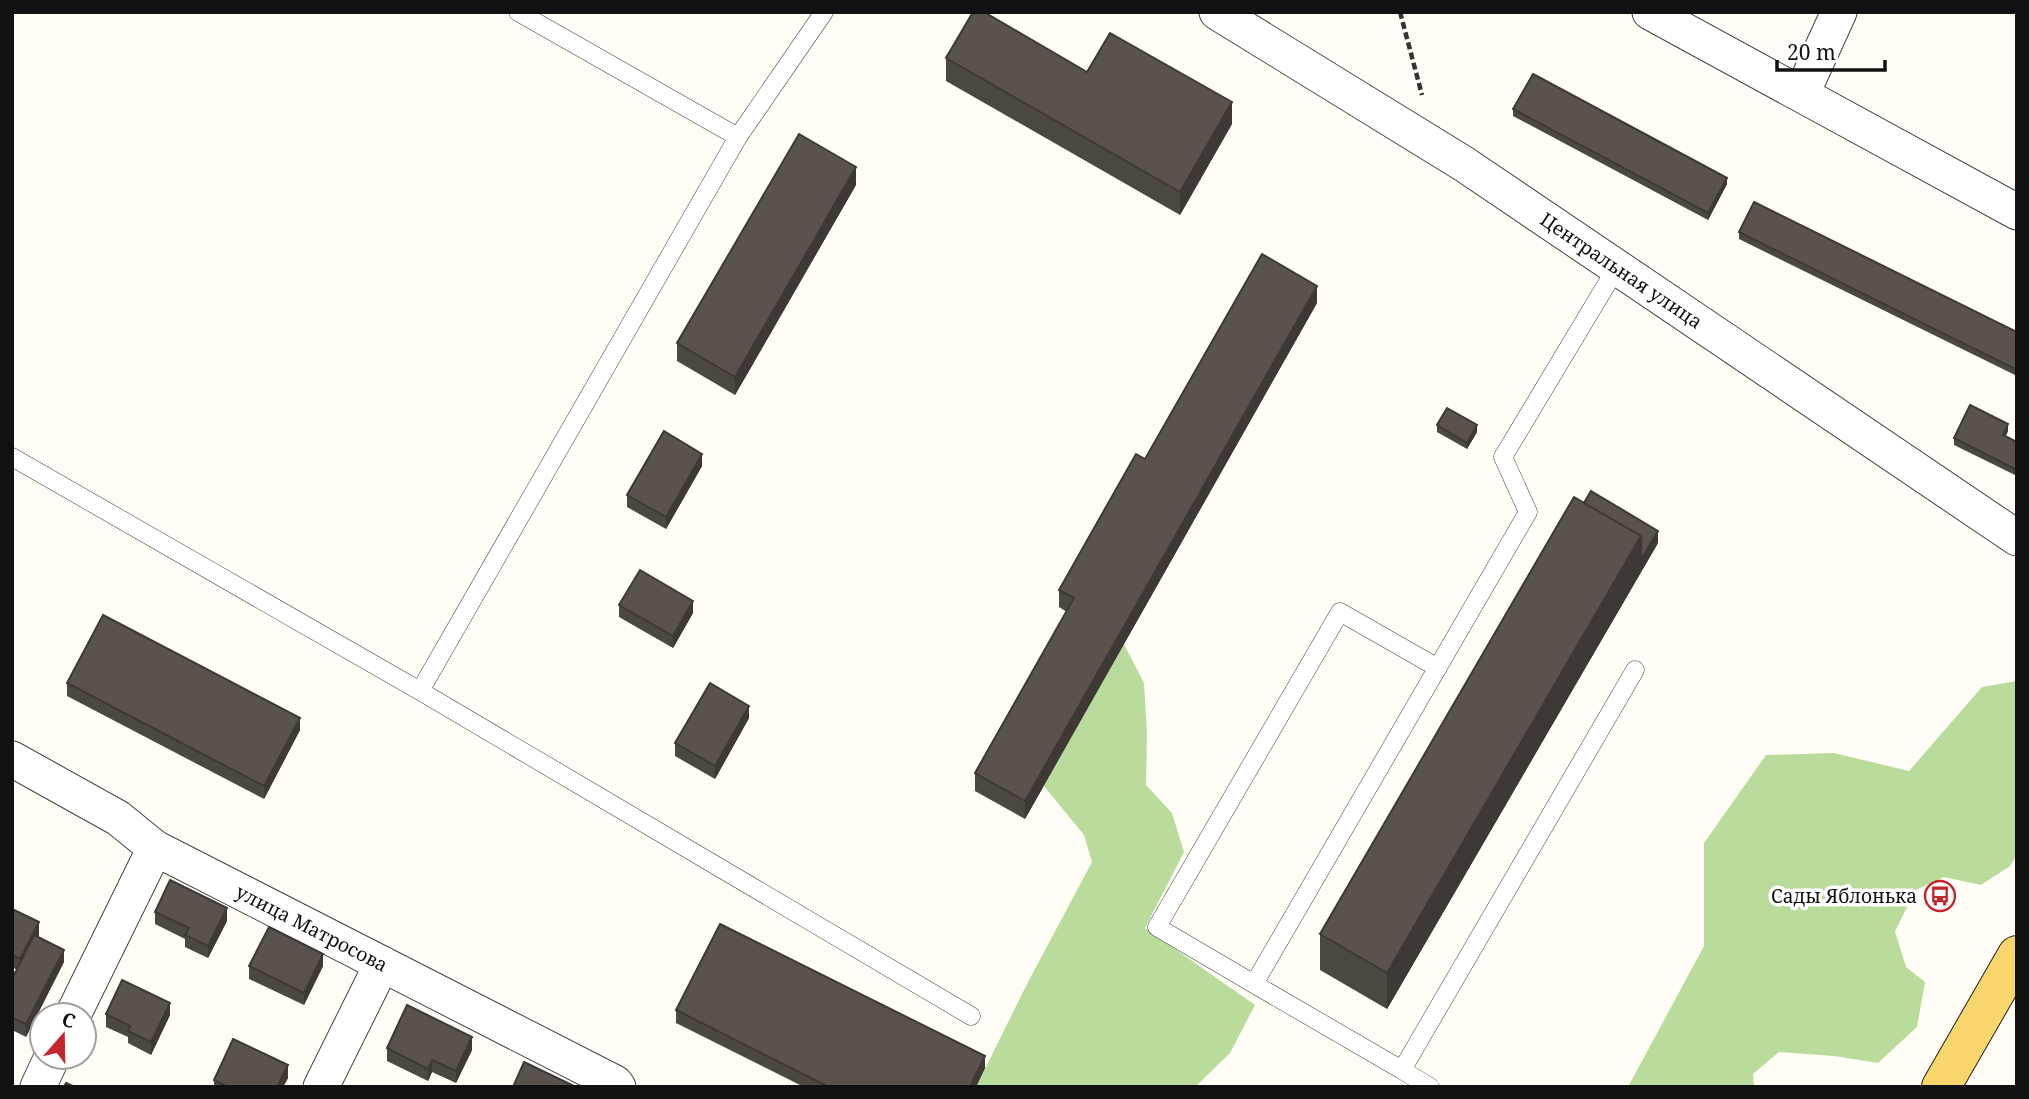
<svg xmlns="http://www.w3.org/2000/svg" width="2029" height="1099" viewBox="0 0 2029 1099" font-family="'Noto Serif',serif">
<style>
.forest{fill:#b9dc9c}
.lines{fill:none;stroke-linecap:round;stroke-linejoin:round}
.service-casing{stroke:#444;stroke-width:19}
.minor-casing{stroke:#444;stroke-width:37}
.primary-casing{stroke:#222;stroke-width:40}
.path{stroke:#333;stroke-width:4.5;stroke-dasharray:7 3.5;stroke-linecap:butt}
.service{stroke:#fff;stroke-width:18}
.minor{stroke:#fff;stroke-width:35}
.primary{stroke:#f9d66b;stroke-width:38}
.wall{fill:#4d4742}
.shaded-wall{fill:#3f3936}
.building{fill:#5a524d;stroke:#3f3936;stroke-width:2}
.labels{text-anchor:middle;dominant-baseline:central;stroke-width:7;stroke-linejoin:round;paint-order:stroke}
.street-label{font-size:19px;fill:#111;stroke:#fff}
.poi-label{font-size:19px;fill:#111;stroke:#fff;text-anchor:end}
</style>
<rect width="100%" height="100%" fill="#fffdf5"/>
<path class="forest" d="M 1124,644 L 1144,683 L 1147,733 L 1146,785 L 1172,813 L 1184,852 L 1145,928 L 1255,1005 L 1230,1053 L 1195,1087 L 976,1087 L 1027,984 L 1092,862 L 1084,835 L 1044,786 Z
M 2017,681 L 2017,855 L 2010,866 L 1981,885 L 1944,877 L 1916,890 L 1895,931 L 1906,967 L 1925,982 L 1917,1027 L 1878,1063 L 1834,1056 L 1779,1052 L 1753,1074 L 1754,1087 L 1628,1087 L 1704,946 L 1704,843 L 1766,755 L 1834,753 L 1909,771 L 1982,687 Z"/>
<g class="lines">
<g class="service-casing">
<path id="service" d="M 518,12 L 738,137
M 1617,267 L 1503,457 L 1528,512 L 1254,984 L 1402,1070 L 1635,670
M 12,457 L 420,691 L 971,1016
M 420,691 L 738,137 L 824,12
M 1254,984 L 1157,927 L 1340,612 L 1438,668
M 1402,1070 L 1430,1087"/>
</g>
<g class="minor-casing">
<g id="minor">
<path id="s1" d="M 1217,12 L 1464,164 L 2017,538"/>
<path d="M 1650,12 L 2017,212"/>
<path d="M 1802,93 L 1839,12"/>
<path id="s2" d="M 12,759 L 118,818 L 155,848 L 615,1083 L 618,1087"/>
<path d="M 73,1015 L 155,848"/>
<path d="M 38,1087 L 52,1057"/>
<path d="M 321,1087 L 382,964"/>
</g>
</g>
<g class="primary-casing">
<path id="primary" d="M 1941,1087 L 2017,955"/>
</g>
<path class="path" d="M 1400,12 L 1422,95
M 2016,1087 L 2017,1086"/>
<use href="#service" class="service"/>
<use href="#minor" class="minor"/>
<use href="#primary" class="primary"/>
</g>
<path class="wall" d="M 946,58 L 1087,72 L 1232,124 L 1180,215 L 946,81 Z
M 1513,109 L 1727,184 L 1708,220 L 1513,116 Z
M 856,185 L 735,395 L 677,361 L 677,343 Z
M 1739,232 L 2017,332 L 2017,376 L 1739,239 Z
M 1317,303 L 1025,819 L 975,791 L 975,773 L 1067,612 L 1059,607 L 1059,590 L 1145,459 Z
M 1437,425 L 1477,432 L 1467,449 L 1437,432 Z
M 2008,431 L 2005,437 L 2017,442 L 2017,476 L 1954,445 L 1954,438 Z
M 702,466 L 666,529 L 627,507 L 627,495 Z
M 1658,543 L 1387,1009 L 1320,970 L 1320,934 Z
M 619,605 L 693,613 L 673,648 L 619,617 Z
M 67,683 L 300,730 L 264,799 L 67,696 Z
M 749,718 L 715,779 L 675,756 L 675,743 Z
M 12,909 L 39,935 L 38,937 L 64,962 L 26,1037 L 12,1030 L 12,979 L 17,970 L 12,967 Z
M 155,912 L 227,921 L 208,958 L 185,947 L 185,939 L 155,924 Z
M 249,966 L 323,966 L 304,1005 L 249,979 Z
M 676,1010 L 985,1068 L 976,1087 L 804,1087 L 676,1023 Z
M 106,1014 L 170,1015 L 151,1055 L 128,1043 L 128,1037 L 106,1027 Z
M 387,1048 L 472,1050 L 456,1083 L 432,1072 L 428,1081 L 387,1061 Z
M 288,1078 L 283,1087 L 214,1087 L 214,1080 Z"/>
<path class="shaded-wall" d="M 1232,102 L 1232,124 L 1180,215 L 1180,192 Z
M 856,167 L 856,185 L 735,395 L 735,377 Z
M 1727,178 L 1727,184 L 1708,220 L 1708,213 Z
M 1317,286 L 1317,303 L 1025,819 L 1025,801 Z
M 2008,424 L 2008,431 L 2003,442 L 2003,435 Z
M 1477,425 L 1477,432 L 1467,449 L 1467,443 Z
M 702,454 L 702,466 L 666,529 L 666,517 Z
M 1658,531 L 1658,543 L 1387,1009 L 1387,973 L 1641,536 Z
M 693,601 L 693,613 L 673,648 L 673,636 Z
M 749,706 L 749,718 L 715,779 L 715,766 Z
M 300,718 L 300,730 L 264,799 L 264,786 Z
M 227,908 L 227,921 L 208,958 L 208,946 Z
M 39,922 L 39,935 L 20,971 L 20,959 Z
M 64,950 L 64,962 L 26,1037 L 26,1024 Z
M 323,954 L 323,966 L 304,1005 L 304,993 Z
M 170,1003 L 170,1015 L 151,1055 L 151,1042 Z
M 472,1037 L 472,1050 L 456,1083 L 456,1071 Z
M 985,1056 L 985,1068 L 976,1087 L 970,1087 Z
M 432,1060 L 432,1072 L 428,1081 L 428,1069 Z
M 288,1065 L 288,1078 L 283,1087 L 277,1087 Z"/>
<path class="building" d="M 973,12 L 984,12 L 1087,72 L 1110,33 L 1232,102 L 1180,192 L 946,58 Z
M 1533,74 L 1727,178 L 1708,213 L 1513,109 Z
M 799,134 L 856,167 L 735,377 L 677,343 Z
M 1754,202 L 2017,332 L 2017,370 L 1739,232 Z
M 1262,254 L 1317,286 L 1025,801 L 975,773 L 1074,598 L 1059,590 L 1136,454 L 1145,459 Z
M 1970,405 L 2008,424 L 2003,435 L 2017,442 L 2017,470 L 1954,438 Z
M 1447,408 L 1477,425 L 1467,443 L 1437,425 Z
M 664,431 L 702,454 L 666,517 L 627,495 Z
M 1591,491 L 1658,531 L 1641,560 L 1641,536 L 1584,503 Z
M 1574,497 L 1641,536 L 1387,973 L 1320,934 Z
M 640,570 L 693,601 L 673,636 L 619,605 Z
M 103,615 L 300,718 L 264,786 L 67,683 Z
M 710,683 L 749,706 L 715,766 L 675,743 Z
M 170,880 L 227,908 L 208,946 L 185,935 L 189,928 L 155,912 Z
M 12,909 L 39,922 L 20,959 L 12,955 Z
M 720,924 L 985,1056 L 970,1087 L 829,1087 L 676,1010 Z
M 269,927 L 323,954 L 304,993 L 249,966 Z
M 34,935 L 64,950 L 26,1024 L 12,1018 L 12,979 Z
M 122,980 L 170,1003 L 151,1042 L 128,1031 L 130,1026 L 106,1014 Z
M 407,1005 L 472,1037 L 456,1071 L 432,1060 L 428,1069 L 387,1048 Z
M 233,1039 L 288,1065 L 277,1087 L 228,1087 L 214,1080 Z
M 524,1062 L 576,1087 L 513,1087 Z
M 66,1083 L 75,1087 L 64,1087 Z"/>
<defs>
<g id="bus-ring" transform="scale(1.575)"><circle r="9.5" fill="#fff" stroke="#c4262e" stroke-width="1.5"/><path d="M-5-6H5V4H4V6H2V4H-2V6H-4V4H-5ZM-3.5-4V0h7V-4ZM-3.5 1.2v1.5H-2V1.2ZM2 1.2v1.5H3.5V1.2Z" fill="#c4262e"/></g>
</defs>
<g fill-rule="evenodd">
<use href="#bus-ring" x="1940" y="896"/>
</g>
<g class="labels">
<g class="street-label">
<text stroke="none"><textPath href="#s1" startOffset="480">Центральная улица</textPath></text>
<text stroke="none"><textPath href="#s2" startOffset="345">улица Матросова</textPath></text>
</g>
<g class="poi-label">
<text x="1917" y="896">Сады Яблонька</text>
</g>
</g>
<rect width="2029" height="1099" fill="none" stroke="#111111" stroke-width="28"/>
<g transform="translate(63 1036) rotate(20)"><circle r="33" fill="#ffffff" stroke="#a0a0a0" stroke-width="2"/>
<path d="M0-5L12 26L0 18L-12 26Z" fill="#c4262e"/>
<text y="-10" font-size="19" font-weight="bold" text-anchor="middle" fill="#111111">С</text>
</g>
<path d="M1777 60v10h108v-10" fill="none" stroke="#111111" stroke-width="3.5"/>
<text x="1787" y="60" font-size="21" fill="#111111" stroke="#ffffff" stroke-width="5" paint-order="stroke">20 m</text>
</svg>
